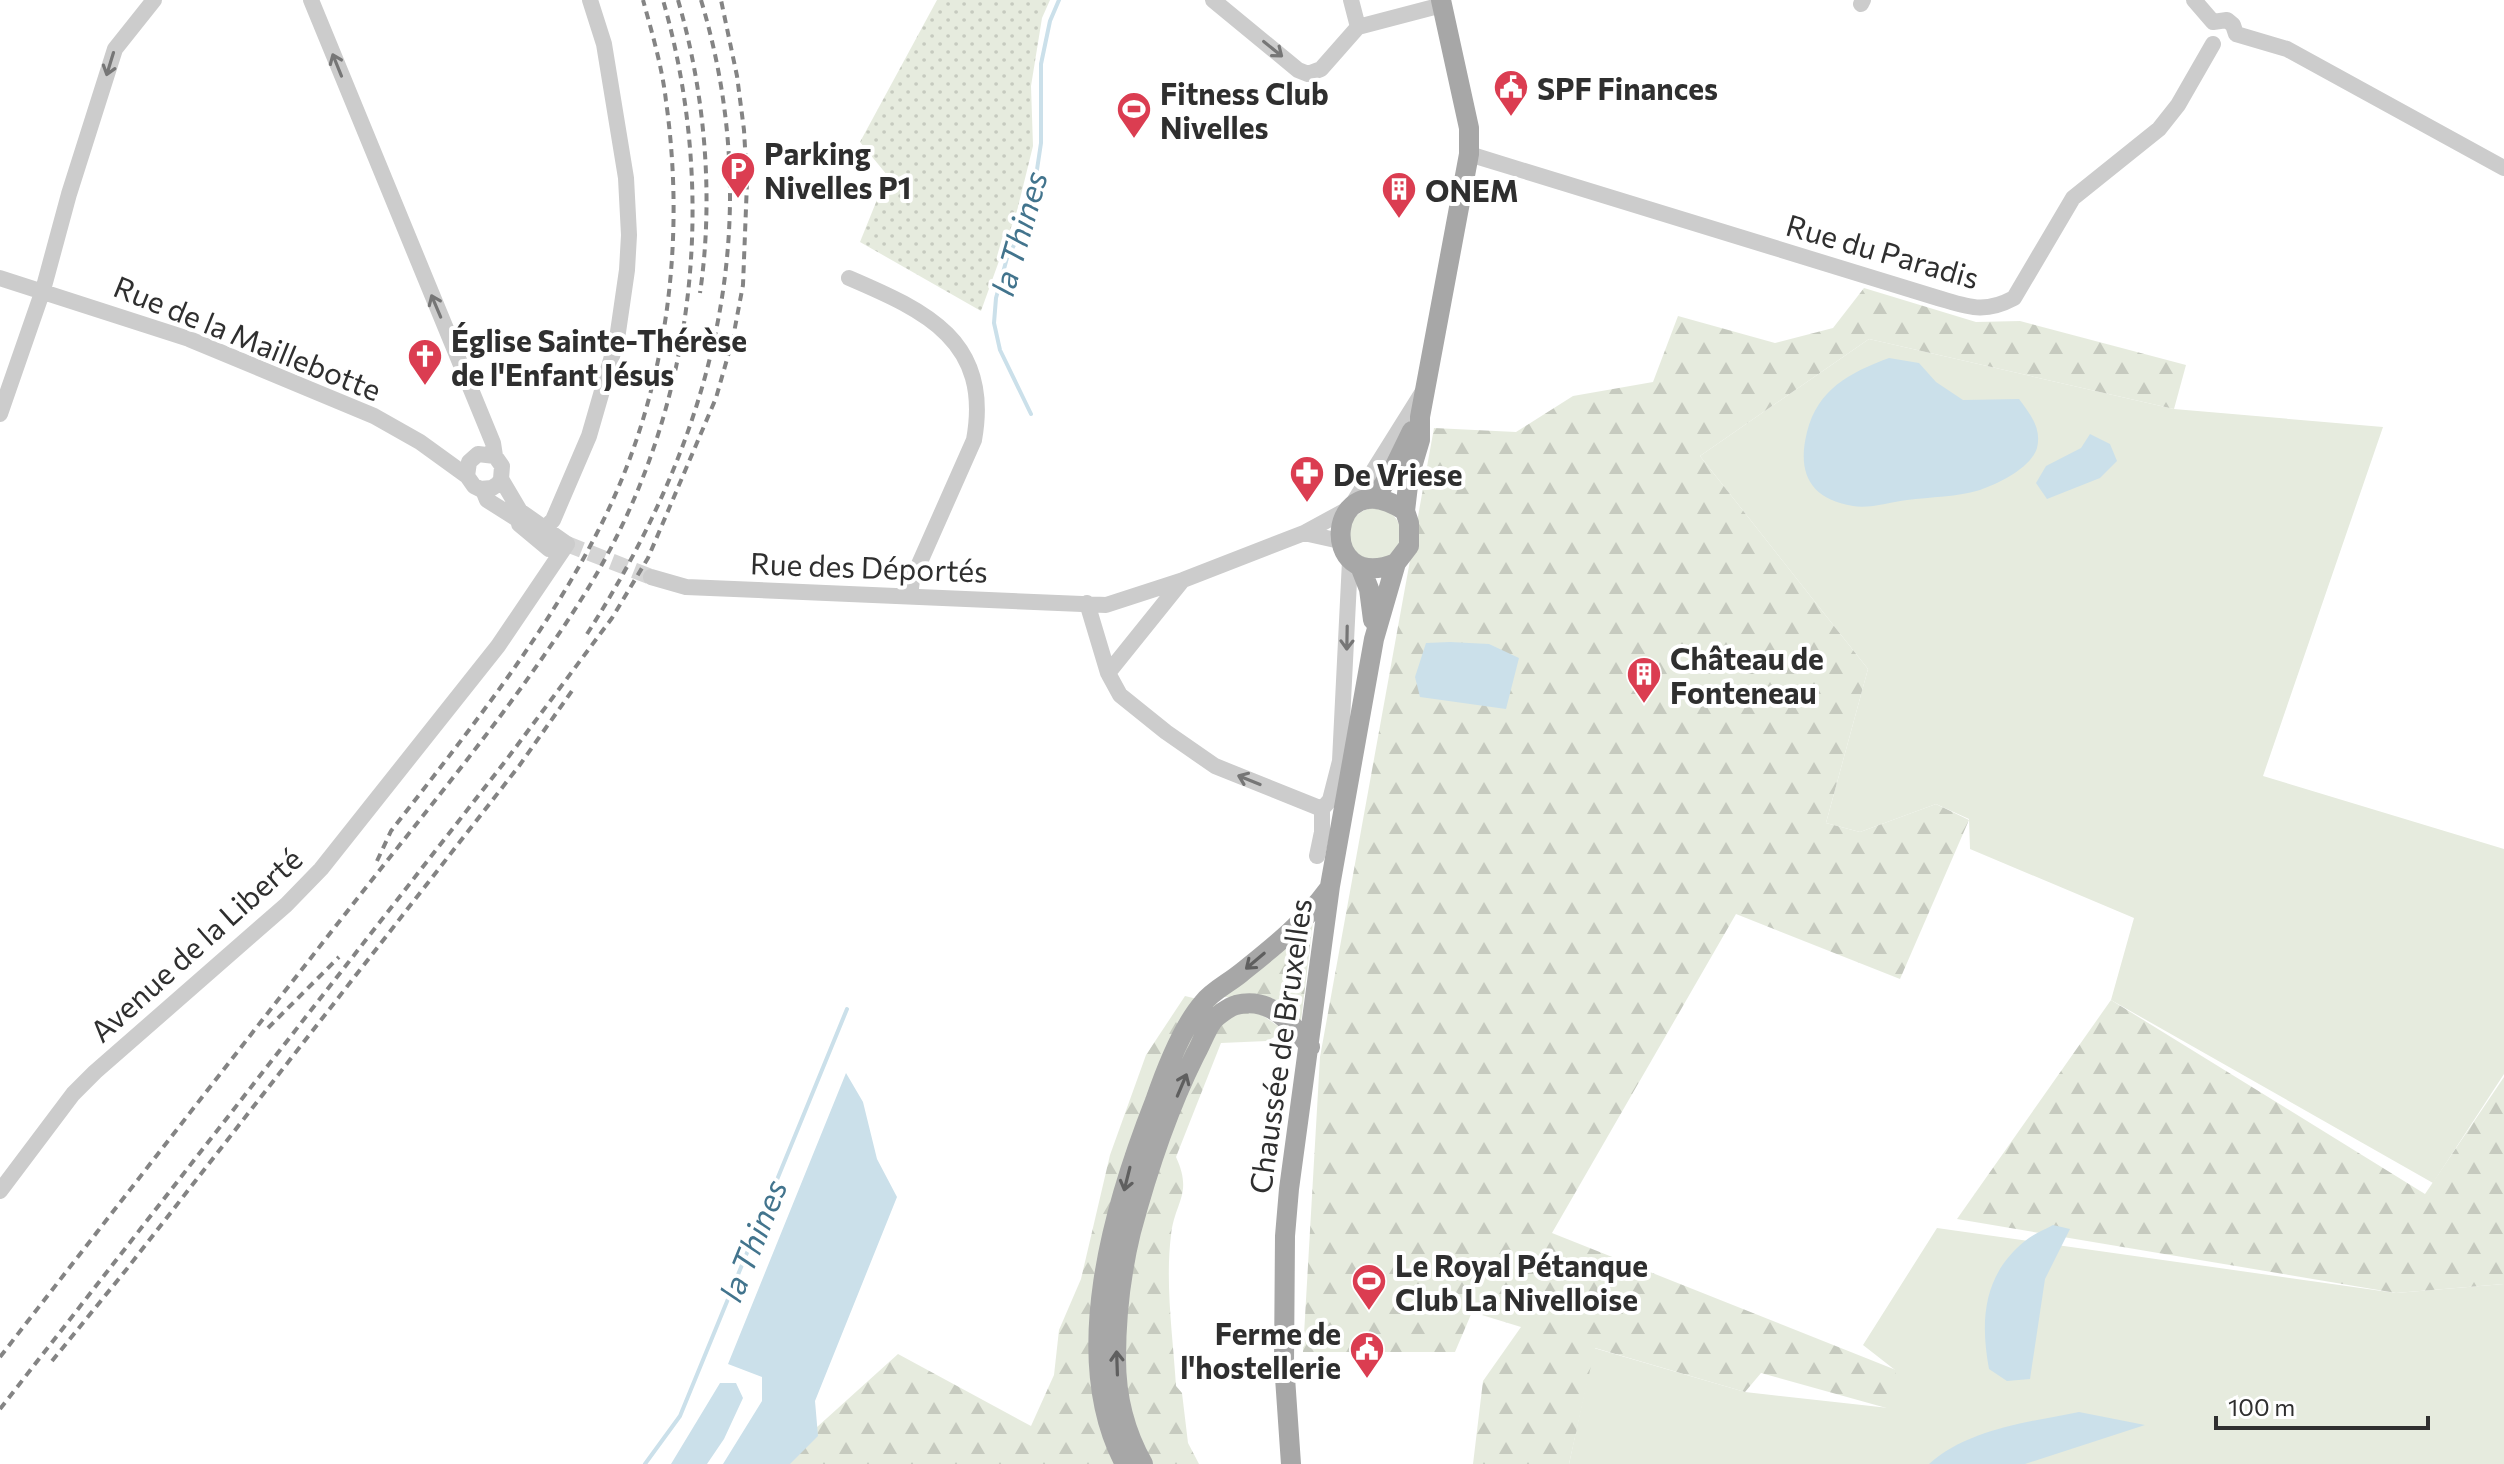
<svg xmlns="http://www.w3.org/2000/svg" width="2504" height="1464" viewBox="0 0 2504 1464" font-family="Commissioner,sans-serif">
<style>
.grass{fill:#e6ebde}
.forest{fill:url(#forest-firs)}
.garden{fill:url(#garden-dots)}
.water{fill:#cbe0ea}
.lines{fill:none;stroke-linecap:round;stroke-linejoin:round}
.stream{stroke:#cbe0ea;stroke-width:4}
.minor-tunnel{stroke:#d5d5d5;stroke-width:16;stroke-dasharray:16 8;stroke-linecap:butt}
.minor{stroke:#ccc;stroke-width:16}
.major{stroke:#a7a7a7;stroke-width:20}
.rail{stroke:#848484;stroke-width:4;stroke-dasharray:8 6;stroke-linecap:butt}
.oneway{stroke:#767676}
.oneway2{stroke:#5f5f5f}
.labels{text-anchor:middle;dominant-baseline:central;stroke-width:8;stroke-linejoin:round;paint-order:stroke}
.poi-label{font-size:30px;font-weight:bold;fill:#2f2f2f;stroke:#fff;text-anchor:start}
.street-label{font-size:30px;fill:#2f2f2f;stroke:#fff}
.water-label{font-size:32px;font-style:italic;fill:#42748d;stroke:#fff}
</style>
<defs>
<pattern id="forest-firs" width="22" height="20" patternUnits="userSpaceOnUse" patternTransform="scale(2)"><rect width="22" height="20" fill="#e6ebde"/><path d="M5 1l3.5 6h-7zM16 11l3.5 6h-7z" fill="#c6cabf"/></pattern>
<pattern id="garden-dots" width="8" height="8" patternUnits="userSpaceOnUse" patternTransform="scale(2)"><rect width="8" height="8" fill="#e6ebde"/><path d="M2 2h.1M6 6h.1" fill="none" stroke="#c6cabf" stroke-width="1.8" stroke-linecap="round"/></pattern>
</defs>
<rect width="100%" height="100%" fill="#fff"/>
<path class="grass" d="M 1869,339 L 2174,409 L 2383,427 L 2263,776 L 2504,849 L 2504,1074 L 2433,1183 L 2111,1000 L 2134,918 L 1970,849 L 1969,819 L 1936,804 L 1860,832 L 1826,823 L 1868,669 L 1700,456 Z
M1349 534a26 26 0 1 1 52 0a26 26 0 1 1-52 0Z
M 1937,1228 L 2396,1293 L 2504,1284 L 2504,1464 L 1569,1464 L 1594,1348 L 1745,1392 L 1889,1408 L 1895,1370 L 1863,1345 Z"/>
<path class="forest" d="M 1864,288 L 1976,322 L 2020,321 L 2186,365 L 2174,409 L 1869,339 L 1700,456 L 1868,669 L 1826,823 L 1860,832 L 1936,804 L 1969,820 L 1900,979 L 1736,914 L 1552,1233 L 1896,1370 L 1890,1409 L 1761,1373 L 1745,1392 L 1595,1348 L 1569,1464 L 1473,1464 L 1483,1381 L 1521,1327 L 1472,1312 L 1455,1352 L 1303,1352 L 1320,1057 L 1434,428 L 1516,432 L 1573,396 L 1653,382 L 1678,316 L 1775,343 L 1833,328 Z
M 1313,922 L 1301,1021 L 1272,998 L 1220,997 Z
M 1185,996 L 1262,1015 L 1285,1031 L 1267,1041 L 1221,1043 L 1176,1157 C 1193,1194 1175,1201 1171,1235 C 1165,1284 1173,1337 1176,1386 L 1182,1393 L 1188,1443 L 1199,1464 L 776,1464 L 898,1354 L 1031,1426 L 1054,1375 L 1059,1330 L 1081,1279 L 1110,1155 L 1146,1055 Z
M 2111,1000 L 2425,1194 L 2504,1077 L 2504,1284 L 2396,1293 L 1957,1219 Z"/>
<path class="garden" d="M 937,0 L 1050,0 L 1042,18 L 1031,86 L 1033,146 L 1017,211 L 981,311 L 860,242 L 887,175 L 860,142 Z"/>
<path class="water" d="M 1889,358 L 1919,363 L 1936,382 L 1963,400 L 2019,399 C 2030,414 2042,428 2037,448 C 2031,468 1998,484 1980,490 C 1958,497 1930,497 1907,500 C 1891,502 1869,509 1853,506 C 1809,499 1797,472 1807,432 C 1818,389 1849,373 1889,358 Z
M 2090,434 L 2110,444 L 2117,461 L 2100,478 L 2047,499 L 2036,483 L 2046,466 L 2081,448 Z
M 1450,642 L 1489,644 L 1519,658 L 1506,709 L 1420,697 L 1415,677 L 1426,643 Z
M 846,1073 L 863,1102 L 877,1159 L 897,1197 L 815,1401 L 818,1436 L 790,1464 L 723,1464 L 762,1401 L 762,1377 L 728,1364 Z
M 2053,1225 L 2070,1229 L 2045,1279 L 2030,1379 L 2007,1381 L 1989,1369 C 1980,1320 1983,1275 2025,1241 C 2033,1234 2044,1230 2053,1225 Z
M 720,1383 L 736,1383 L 743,1398 L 724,1439 L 707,1464 L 671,1464 Z
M 2079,1412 L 2145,1425 L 2025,1464 L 1929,1464 C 1968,1429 2029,1422 2079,1412 Z"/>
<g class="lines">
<path class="stream" d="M 1031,414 L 1000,350 L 994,323 L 996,298 L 1007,258 L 1030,216 L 1041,143 L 1041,64 L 1050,21 L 1059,0
M 645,1464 L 680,1416 L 847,1009"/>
<path class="minor-tunnel" d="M 567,544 L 651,577"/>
<path class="minor" d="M 311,0 L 493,443 L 495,456
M 1213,0 L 1298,70 L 1308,74 L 1321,69 L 1358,27 L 1442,5
M 1351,0 L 1358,27
M 2194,0 L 2213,22
M 1861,4 L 1863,0
M 2213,22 L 2227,20 L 2233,25 L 2236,34
M 2236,34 L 2287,49 L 2504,168
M 1469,154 L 1938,298 C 1969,307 1984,314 2014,298 L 2073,198 L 2159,129 L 2178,105 L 2213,44
M 0,278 L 189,339 L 374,416 L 420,442 L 467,476 L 474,486 L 480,489 L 492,488 L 498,484 L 501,479 L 502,466 L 495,456 L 478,454 L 469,462 L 467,476
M 849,278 C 926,311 992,341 974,440 L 912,580 L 910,596
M 0,414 L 43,290 L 69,194 L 115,49 L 154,0
M 501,479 L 520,511 L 567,544
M 483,490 L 487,500 L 528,526
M 519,524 L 549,549 L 567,544
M 544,529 L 553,520 L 589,436 L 617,339 L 627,270 L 629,235 L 626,178 L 604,44 L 590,0
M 1304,533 L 1340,541
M 651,577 L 686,587 L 1106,605 L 1183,580 L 1304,533 L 1350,508 L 1422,393
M 1087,603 L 1108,673 L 1120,695 L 1166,732 L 1215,766 L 1322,809
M 1108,673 L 1182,581
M 1322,809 L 1330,800 L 1340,761 L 1350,561
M 1317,856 L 1322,832 L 1322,809
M 0,1191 L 73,1094 L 95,1072 L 286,905 L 321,869 L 498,646 L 567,544"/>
<path class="major" d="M 1375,498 L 1393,470 L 1412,431
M 1396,563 C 1315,596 1327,458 1405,511
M 1360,566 L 1369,589 L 1373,620
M 1125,1464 C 1068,1358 1114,1205 1155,1101 C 1165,1072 1183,1026 1203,1003 C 1212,991 1229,983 1241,973 C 1272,948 1304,923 1328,890
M 1143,1464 C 1125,1432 1116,1396 1116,1359 C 1116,1317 1121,1273 1131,1232 C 1147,1172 1167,1111 1195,1055 C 1201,1045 1205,1032 1212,1022 C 1216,1016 1229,1007 1236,1005 C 1271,996 1291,1023 1310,1047
M 1291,1464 L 1284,1363 L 1285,1236 L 1289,1189 L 1330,886 L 1374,639 L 1396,563 L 1409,546 L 1409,523 L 1405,511 L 1409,477 L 1420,440 L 1420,417 L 1469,154 L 1469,128 L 1441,0"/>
<path class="rail" d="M 678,0 C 705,93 714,197 700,293
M 587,634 C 712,439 769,227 701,0
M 377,861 L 391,831 C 467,733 548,633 603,521 C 667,391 686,243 666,101 C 662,66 652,33 643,0
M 268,1028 L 339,957
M 0,1357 C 115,1209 230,1061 346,913 C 427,809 514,707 584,595 C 695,417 720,200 663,0
M 52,1361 L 126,1270 L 519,766 L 574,688
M 0,1409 L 507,759 L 612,618 L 648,558 L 716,398 L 733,338 L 743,285 L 747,182 L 744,130 L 737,76 L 721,0"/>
</g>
<defs><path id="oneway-shaft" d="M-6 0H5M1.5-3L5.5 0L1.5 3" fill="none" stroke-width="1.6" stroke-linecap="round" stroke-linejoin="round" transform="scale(2)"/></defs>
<g class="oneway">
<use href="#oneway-shaft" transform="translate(1273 49) rotate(39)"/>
<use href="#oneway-shaft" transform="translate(110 64) rotate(107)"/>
<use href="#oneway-shaft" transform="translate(337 65) rotate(-112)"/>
<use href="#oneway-shaft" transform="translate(436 306) rotate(-113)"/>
<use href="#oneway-shaft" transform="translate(1347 638) rotate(91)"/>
<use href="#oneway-shaft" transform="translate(1249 780) rotate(-158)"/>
</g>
<g class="oneway2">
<use href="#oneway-shaft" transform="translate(1255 961) rotate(140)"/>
<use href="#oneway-shaft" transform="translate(1182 1085) rotate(-67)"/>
<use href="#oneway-shaft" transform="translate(1127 1179) rotate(104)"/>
<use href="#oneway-shaft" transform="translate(1117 1363) rotate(-92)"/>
</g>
<defs>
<g id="civic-pin" transform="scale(1.8)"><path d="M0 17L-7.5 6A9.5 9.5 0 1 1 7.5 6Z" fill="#db3d51" stroke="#fff"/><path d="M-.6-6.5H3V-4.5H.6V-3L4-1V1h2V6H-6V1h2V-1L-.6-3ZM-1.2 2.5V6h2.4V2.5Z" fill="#fff"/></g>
<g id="stadium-pin" transform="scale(1.8)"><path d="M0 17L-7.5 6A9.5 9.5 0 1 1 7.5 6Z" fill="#db3d51" stroke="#fff"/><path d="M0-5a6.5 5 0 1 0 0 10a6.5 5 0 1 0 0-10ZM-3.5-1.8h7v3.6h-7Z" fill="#fff"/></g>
<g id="parking-pin" transform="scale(1.8)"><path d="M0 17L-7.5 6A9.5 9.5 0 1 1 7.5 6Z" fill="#db3d51" stroke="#fff"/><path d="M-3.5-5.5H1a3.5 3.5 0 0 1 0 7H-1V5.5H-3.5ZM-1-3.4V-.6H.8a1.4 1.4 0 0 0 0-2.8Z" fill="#fff"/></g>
<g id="building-pin" transform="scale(1.8)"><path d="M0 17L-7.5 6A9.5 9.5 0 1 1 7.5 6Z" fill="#db3d51" stroke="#fff"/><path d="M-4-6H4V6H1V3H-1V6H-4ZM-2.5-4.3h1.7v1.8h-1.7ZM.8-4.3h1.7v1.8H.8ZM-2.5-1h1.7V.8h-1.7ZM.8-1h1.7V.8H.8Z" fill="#fff"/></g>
<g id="church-pin" transform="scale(1.8)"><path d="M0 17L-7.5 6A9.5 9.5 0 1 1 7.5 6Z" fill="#db3d51" stroke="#fff"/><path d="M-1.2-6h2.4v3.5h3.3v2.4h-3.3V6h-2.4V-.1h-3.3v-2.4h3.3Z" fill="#fff"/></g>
<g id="pharmacy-pin" transform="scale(1.8)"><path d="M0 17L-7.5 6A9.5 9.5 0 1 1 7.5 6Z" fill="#db3d51" stroke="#fff"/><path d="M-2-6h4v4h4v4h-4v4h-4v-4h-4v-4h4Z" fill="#fff"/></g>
</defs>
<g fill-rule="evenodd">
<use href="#civic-pin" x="1511" y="87"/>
<use href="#stadium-pin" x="1134" y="109"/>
<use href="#parking-pin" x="738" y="169"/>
<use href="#building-pin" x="1399" y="189"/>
<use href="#church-pin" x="425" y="356"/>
<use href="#pharmacy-pin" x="1307" y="473"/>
<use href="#building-pin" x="1644" y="674"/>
<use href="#stadium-pin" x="1369" y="1281"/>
<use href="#civic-pin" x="1367" y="1349"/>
</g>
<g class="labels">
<g class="poi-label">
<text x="1537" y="87">SPF Finances</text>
<text x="1160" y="92">Fitness Club<tspan x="1160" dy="34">Nivelles</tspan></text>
<text x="764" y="152">Parking<tspan x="764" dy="34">Nivelles P1</tspan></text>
<text x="1425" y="189">ONEM</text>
<text x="451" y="339">Église Sainte-Thérèse<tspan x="451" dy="34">de l'Enfant Jésus</tspan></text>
<text x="1333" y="473">De Vriese</text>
<text x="1670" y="657">Château de<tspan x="1670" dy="34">Fonteneau</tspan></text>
<text x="1395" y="1264">Le Royal Pétanque<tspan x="1395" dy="34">Club La Nivelloise</tspan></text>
<text x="1341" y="1332" text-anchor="end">Ferme de<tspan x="1341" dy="34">l'hostellerie</tspan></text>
</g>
<g class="street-label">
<text transform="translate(1883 250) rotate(16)">Rue du Paradis</text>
<text transform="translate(248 337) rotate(22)">Rue de la Maillebotte</text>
<text transform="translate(869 566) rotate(2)">Rue des Déportés</text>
<text transform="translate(195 944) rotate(-42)">Avenue de la Liberté</text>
<text transform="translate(1279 1046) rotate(-82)">Chaussée de Bruxelles</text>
</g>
<g class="water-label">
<text transform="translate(1018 233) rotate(-74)">la Thines</text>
<text transform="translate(752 1240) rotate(-68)">la Thines</text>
</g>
</g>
<path d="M2216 1416v12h212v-12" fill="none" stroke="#2f2f2f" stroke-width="4"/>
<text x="2228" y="1416" font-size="24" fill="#2f2f2f" stroke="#ffffff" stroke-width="6" paint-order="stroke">100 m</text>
</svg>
